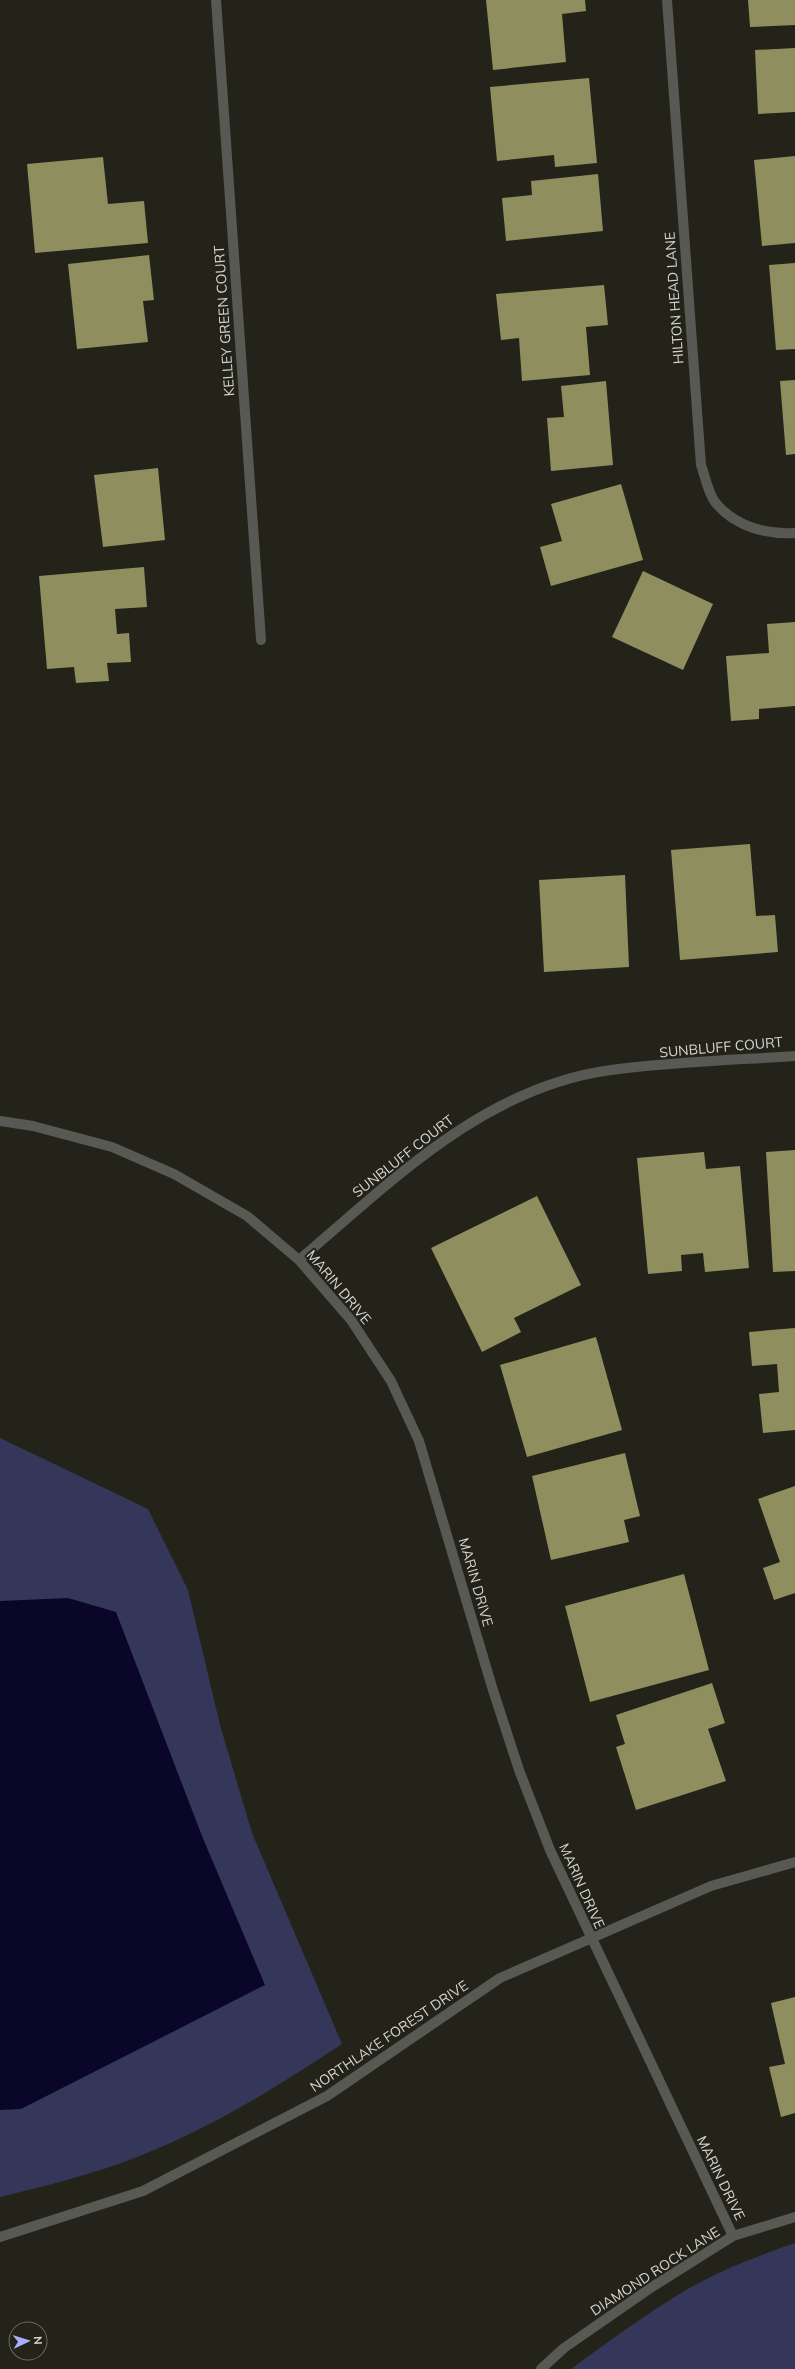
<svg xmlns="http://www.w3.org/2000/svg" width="795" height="2369" viewBox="0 0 795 2369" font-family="Mulish,sans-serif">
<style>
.green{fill:#35375a}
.water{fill:#0a0627}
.building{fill:#8f8e5f}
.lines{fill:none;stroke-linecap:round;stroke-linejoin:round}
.minor{stroke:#595954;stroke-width:10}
.labels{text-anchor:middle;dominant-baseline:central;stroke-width:4;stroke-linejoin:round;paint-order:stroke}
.street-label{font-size:14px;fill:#d6d6d0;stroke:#23231a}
</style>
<rect width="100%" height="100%" fill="#23231a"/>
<path class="green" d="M 0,1438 L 148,1509 L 188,1590 L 220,1725 L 252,1833 L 342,2044 C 277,2087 210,2129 137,2157 C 93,2174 46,2186 0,2197 Z
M 795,2243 L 795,2369 L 571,2369 C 609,2341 646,2314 686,2290 C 720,2270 758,2256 795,2243 Z"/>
<path class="water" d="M 68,1598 L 116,1612 L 202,1836 L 265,1985 L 21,2109 L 0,2110 L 0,1601 Z"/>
<path class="building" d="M 486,0 L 585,0 L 586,11 L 562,14 L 566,62 L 493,70 Z
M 748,0 L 795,0 L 795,25 L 750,27 Z
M 795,48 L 795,112 L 758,114 L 755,50 Z
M 589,78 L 597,163 L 555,167 L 554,155 L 497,161 L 490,87 Z
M 795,156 L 795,243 L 762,246 L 754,160 Z
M 103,157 L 108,204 L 144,201 L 148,243 L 35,253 L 27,164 Z
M 598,174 L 603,231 L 506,241 L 502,198 L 532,195 L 531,181 Z
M 149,255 L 154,300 L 143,301 L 148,342 L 77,349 L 68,264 Z
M 795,263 L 795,349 L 776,350 L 769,265 Z
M 604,285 L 608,325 L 586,327 L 590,375 L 522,381 L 519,338 L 501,340 L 496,294 Z
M 795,380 L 795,454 L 786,455 L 780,381 Z
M 606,381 L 613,465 L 551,471 L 547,418 L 564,417 L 561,386 Z
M 158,468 L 165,540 L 103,547 L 94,475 Z
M 621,484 L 643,560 L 551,586 L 540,547 L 562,541 L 551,504 Z
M 144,567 L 147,607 L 115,609 L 117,634 L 129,633 L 131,662 L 107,663 L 109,681 L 76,683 L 74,667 L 47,669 L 39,576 Z
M 643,571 L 713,604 L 683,670 L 612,637 Z
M 795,622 L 795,706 L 759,709 L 759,719 L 731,721 L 726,656 L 769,653 L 767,624 Z
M 750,844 L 756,916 L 775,915 L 778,952 L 680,960 L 671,850 Z
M 625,875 L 629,967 L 544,972 L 539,880 Z
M 795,1150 L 795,1271 L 773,1272 L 766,1152 Z
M 704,1152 L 706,1169 L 740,1166 L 749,1268 L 705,1272 L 703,1253 L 681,1255 L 682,1271 L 648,1274 L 637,1158 Z
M 537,1196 L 581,1285 L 514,1318 L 521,1332 L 482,1352 L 431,1248 Z
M 795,1328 L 795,1430 L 763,1433 L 759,1394 L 779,1392 L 777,1364 L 752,1366 L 749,1332 Z
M 596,1337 L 622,1430 L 527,1457 L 500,1365 Z
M 625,1453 L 640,1516 L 624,1520 L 629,1542 L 551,1560 L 532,1476 Z
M 795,1486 L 795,1593 L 774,1600 L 763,1568 L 780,1562 L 758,1499 Z
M 684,1574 L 709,1670 L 590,1702 L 565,1606 Z
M 712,1683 L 725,1723 L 708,1729 L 726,1781 L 636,1810 L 616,1747 L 625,1744 L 616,1715 Z
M 795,1997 L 795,2113 L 781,2117 L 769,2067 L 785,2064 L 771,2003 Z"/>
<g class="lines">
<path class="minor" d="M 216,0 L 261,640
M 667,0 L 701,465 C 705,476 708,493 715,502 C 734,526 766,535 795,533
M 0,1121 L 33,1126 L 112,1147 L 174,1174 L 247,1216 L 299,1260 L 351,1320 L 391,1381 L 419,1441 L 492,1687 L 519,1770 L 550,1850 L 733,2236
M 299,1260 C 392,1181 484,1087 611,1070 C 671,1062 734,1060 795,1056
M 0,2237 L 143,2191 L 327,2096 L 500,1978 L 711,1886 L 795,1862
M 541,2369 L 564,2348 L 652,2287 L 733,2236 L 795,2217"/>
</g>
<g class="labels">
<g class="street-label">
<text transform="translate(674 298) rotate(-94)">HILTON HEAD LANE</text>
<text transform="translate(224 321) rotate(-94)">KELLEY GREEN COURT</text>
<text transform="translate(721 1047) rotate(-5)">SUNBLUFF COURT</text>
<text transform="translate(403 1156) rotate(-38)">SUNBLUFF COURT</text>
<text transform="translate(339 1287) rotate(50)">MARIN DRIVE</text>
<text transform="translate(476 1582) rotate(74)">MARIN DRIVE</text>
<text transform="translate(582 1886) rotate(66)">MARIN DRIVE</text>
<text transform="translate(389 2036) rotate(-34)">NORTHLAKE FOREST DRIVE</text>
<text transform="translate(721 2178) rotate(64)">MARIN DRIVE</text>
<text transform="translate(655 2271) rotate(-33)">DIAMOND ROCK LANE</text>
</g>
</g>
<g transform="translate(28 2341) rotate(86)"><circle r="19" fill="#23231a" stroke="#6b6b63"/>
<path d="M0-3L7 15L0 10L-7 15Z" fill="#abaffb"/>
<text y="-6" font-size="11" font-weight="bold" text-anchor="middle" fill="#d6d6d0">N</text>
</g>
</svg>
